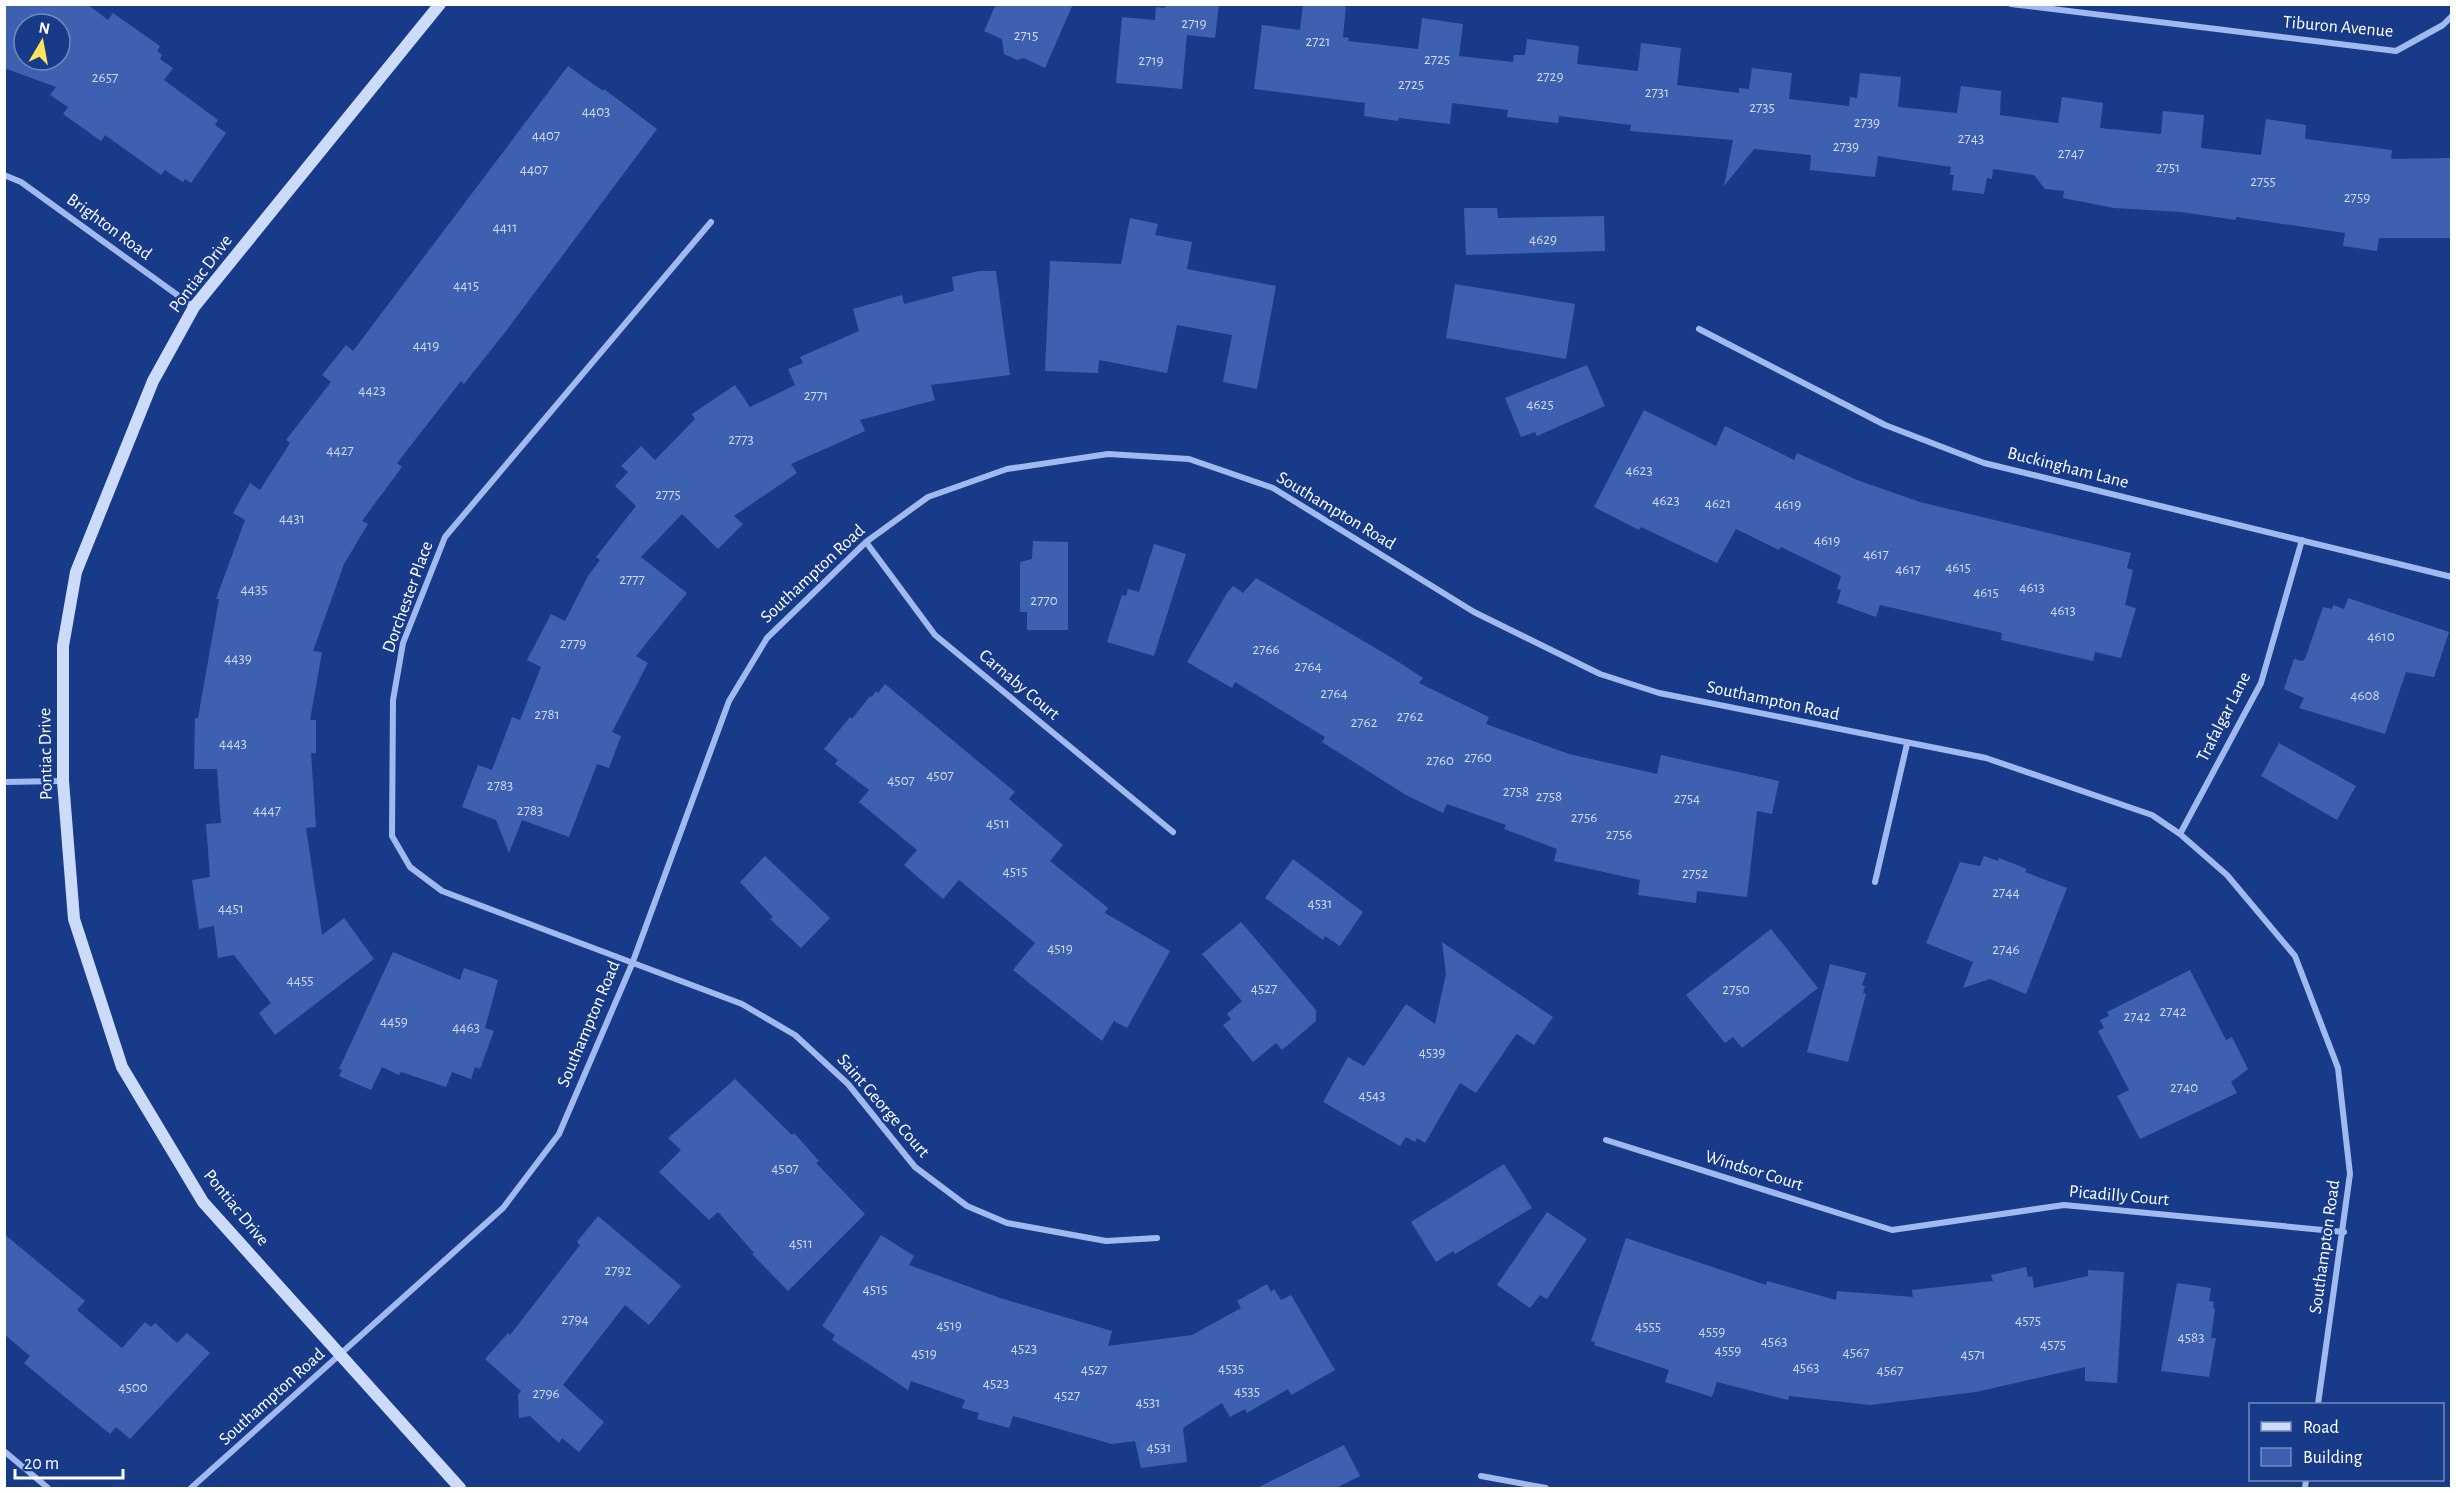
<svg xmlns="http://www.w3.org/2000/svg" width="2456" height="1493" viewBox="0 0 2456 1493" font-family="'Alegreya Sans',sans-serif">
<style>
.building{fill:#3d61b0;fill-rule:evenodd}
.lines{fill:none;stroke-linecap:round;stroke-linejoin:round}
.minor{stroke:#a1b9ee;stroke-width:6}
.secondary{stroke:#cddbfa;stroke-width:12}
.labels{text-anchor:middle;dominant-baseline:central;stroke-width:5;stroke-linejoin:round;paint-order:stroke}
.number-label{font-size:15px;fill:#ced8eb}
.street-label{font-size:18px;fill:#fff;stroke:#183b89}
</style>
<rect width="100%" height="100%" fill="#183b89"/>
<path class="building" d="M 4,4 L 87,4 L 108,20 L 113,13 L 160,46 L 157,51 L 162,55 L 160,59 L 173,68 L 164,80 L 218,120 L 215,125 L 226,133 L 191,183 L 185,179 L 183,182 L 165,170 L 161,175 L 105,135 L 101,141 L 63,114 L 68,107 L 50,95 L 56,87 L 4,68 ZM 24,24 L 60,24 L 60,60 L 24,60 Z
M 996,4 L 1073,4 L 1045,68 L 1024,58 L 1017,60 L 1004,54 L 1002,39 L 984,31 Z
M 1165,4 L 1219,4 L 1215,38 L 1187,35 L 1182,89 L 1116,83 L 1122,17 L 1155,20 L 1156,7 L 1165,8 Z
M 1303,4 L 1346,4 L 1343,37 L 1349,38 L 1348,41 L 1418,49 L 1422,18 L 1463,24 L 1459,56 L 1513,62 L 1514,55 L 1525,55 L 1527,39 L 1579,46 L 1577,64 L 1638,71 L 1641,43 L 1681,48 L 1677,85 L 1739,93 L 1739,88 L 1749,89 L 1752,68 L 1792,73 L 1789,99 L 1849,106 L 1850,97 L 1857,98 L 1860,73 L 1901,77 L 1898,107 L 1957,113 L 1961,86 L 2001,91 L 2000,115 L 2058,123 L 2062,97 L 2103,103 L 2100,128 L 2161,134 L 2163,111 L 2204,115 L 2201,148 L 2261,155 L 2266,119 L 2306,125 L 2305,139 L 2392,150 L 2391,159 L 2451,158 L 2451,238 L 2379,238 L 2377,251 L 2343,246 L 2345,233 L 2236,217 L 2236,220 L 2181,212 L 2114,208 L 2063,198 L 2064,191 L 2045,189 L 2034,175 L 1993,169 L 1992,179 L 1987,178 L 1984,194 L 1952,190 L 1954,175 L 1950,175 L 1951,167 L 1878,156 L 1875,177 L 1810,170 L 1811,155 L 1754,149 L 1724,186 L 1733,140 L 1630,131 L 1631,125 L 1559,116 L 1558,123 L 1507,117 L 1508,110 L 1452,103 L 1450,124 L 1399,118 L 1398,121 L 1364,116 L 1365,103 L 1254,89 L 1262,25 L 1300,30 Z
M 568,66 L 603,91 L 604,89 L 657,129 L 506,331 L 464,384 L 461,381 L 397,463 L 402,467 L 362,521 L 368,524 L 344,564 L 313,651 L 322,652 L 310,720 L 316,720 L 316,753 L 311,753 L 316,827 L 306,828 L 322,935 L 344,918 L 374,959 L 275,1035 L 259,1013 L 271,1003 L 234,955 L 218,958 L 214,926 L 199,929 L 192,880 L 210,877 L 206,824 L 221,823 L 217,769 L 194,769 L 195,718 L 198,718 L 219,599 L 216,599 L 245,520 L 233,513 L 250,483 L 260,490 L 290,443 L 286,440 L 331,382 L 322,375 L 346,345 L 353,351 Z
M 1464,208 L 1497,208 L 1498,218 L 1604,216 L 1605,251 L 1466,255 Z
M 1130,218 L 1158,224 L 1155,235 L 1192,242 L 1187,269 L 1276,286 L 1257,389 L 1223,382 L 1232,335 L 1177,325 L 1167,373 L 1099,360 L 1098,373 L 1045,371 L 1050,261 L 1121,264 Z
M 979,271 L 996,271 L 1010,375 L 931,385 L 935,400 L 860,420 L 865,431 L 791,464 L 797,473 L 734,516 L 743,524 L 718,549 L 682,514 L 641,557 L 687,593 L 636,656 L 648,663 L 612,732 L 621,736 L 609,768 L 597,764 L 569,837 L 522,820 L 509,853 L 496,820 L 462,807 L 478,765 L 492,770 L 512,717 L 520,720 L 541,667 L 527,660 L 551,614 L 565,621 L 588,576 L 600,560 L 596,557 L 636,506 L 615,486 L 628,472 L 621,466 L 641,446 L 655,460 L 695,419 L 692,414 L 735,385 L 750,407 L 795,385 L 788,369 L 803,363 L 800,357 L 859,331 L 853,309 L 902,295 L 904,304 L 954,291 L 952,277 Z
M 1455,284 L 1575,304 L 1566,359 L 1446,338 Z
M 1587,365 L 1605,406 L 1537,436 L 1535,432 L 1521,437 L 1505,398 Z
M 1644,410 L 1716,446 L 1725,426 L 1794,460 L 1797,453 L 1857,480 L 1920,502 L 2131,553 L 2127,568 L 2133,570 L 2125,605 L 2136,608 L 2121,658 L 2095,652 L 2093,661 L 2001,640 L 2002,633 L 1880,605 L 1876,617 L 1837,603 L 1841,590 L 1837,589 L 1841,576 L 1781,547 L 1779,550 L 1736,529 L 1717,563 L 1641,527 L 1639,530 L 1594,507 Z
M 1033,541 L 1068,542 L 1068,630 L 1027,630 L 1027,612 L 1020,612 L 1020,562 L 1032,559 Z
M 1154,544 L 1186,554 L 1154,656 L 1107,642 L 1122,595 L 1126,596 L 1128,589 L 1139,592 Z
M 1256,578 L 1394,659 L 1423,678 L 1419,683 L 1489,717 L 1486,724 L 1569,754 L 1657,774 L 1661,755 L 1779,781 L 1772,814 L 1757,811 L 1747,897 L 1697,891 L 1696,903 L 1638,895 L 1640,880 L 1554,861 L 1557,849 L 1504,829 L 1506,825 L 1447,804 L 1443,813 L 1406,795 L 1322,742 L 1325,737 L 1235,682 L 1232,688 L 1187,662 L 1227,593 L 1233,586 L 1243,593 Z
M 2348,598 L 2449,632 L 2434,677 L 2406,672 L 2385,734 L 2299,708 L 2304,698 L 2284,689 L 2294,659 L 2302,661 L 2305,659 L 2323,607 L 2332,609 L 2333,605 L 2344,609 Z
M 885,684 L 1015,792 L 1009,799 L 1063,845 L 1050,861 L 1108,908 L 1105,913 L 1170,951 L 1127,1028 L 1114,1021 L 1102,1041 L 1013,970 L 1035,943 L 959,880 L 943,899 L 904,865 L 917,850 L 859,802 L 869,790 L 835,764 L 838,760 L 824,749 L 850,717 L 852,719 L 870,696 L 872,697 L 876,691 L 878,693 Z
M 2279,743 L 2356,786 L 2337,820 L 2261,776 Z
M 765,856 L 830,918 L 801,948 L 770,919 L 773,917 L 740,882 Z
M 1984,856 L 1998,861 L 1999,858 L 2027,869 L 2025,872 L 2067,888 L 2026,994 L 1990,979 L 1963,988 L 1973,962 L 1926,943 L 1960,862 L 1980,866 Z
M 1293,859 L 1363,912 L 1340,946 L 1325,936 L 1323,940 L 1265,898 Z
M 1241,922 L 1316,1010 L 1316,1021 L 1282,1050 L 1276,1043 L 1253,1062 L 1223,1025 L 1231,1019 L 1227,1014 L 1242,1001 L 1202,954 Z
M 1771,929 L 1818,988 L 1742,1048 L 1733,1037 L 1725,1043 L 1686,995 Z
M 1442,942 L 1553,1017 L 1534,1045 L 1517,1034 L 1515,1036 L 1476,1093 L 1460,1083 L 1425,1143 L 1417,1138 L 1415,1142 L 1406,1137 L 1400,1146 L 1323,1102 L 1348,1057 L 1364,1066 L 1406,1004 L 1435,1024 L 1446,974 Z
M 393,952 L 460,980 L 464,968 L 498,980 L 485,1028 L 494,1031 L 480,1069 L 475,1067 L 471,1079 L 452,1072 L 446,1087 L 401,1072 L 399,1075 L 382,1067 L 371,1090 L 339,1076 L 342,1070 L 339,1069 Z
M 1830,964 L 1866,973 L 1862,985 L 1865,986 L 1863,993 L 1866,994 L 1848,1062 L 1807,1052 Z
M 2190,970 L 2226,1040 L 2232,1037 L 2248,1069 L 2231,1082 L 2237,1093 L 2140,1139 L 2117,1096 L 2129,1090 L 2098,1031 L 2104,1028 L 2100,1020 L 2109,1016 L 2107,1012 Z
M 735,1079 L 792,1135 L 794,1133 L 819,1161 L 816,1163 L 865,1214 L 788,1291 L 752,1254 L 754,1253 L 718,1212 L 709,1220 L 659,1172 L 681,1150 L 668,1138 Z
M 1504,1164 L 1532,1208 L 1455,1254 L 1453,1251 L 1436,1262 L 1411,1222 Z
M 1547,1212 L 1587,1239 L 1547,1299 L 1540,1295 L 1530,1308 L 1497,1285 Z
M 598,1216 L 681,1286 L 649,1325 L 625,1305 L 563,1385 L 604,1422 L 579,1452 L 562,1438 L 559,1443 L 530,1416 L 519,1418 L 518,1395 L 521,1391 L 485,1359 L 508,1333 L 510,1335 L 580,1245 L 577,1242 Z
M 4,1234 L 85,1301 L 77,1310 L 122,1348 L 145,1322 L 151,1327 L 155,1323 L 177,1343 L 187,1333 L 210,1353 L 130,1439 L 116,1427 L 110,1434 L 54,1388 L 24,1363 L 30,1356 L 4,1334 Z
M 881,1235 L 914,1256 L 909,1265 L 1000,1298 L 1112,1331 L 1108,1346 L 1192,1335 L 1241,1308 L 1237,1301 L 1267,1284 L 1271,1292 L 1274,1289 L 1281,1300 L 1291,1295 L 1335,1370 L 1291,1395 L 1288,1389 L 1247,1413 L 1245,1409 L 1230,1417 L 1222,1403 L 1183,1428 L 1187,1462 L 1141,1468 L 1135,1441 L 1112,1444 L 1013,1416 L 1009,1428 L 977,1419 L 979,1413 L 962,1408 L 965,1400 L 911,1381 L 908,1390 L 832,1340 L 835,1335 L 822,1326 Z
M 1626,1238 L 1766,1285 L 1767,1281 L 1836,1300 L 1837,1291 L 1913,1297 L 1912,1290 L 1993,1281 L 1991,1275 L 2026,1267 L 2028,1277 L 2032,1276 L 2034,1288 L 2088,1276 L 2088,1270 L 2124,1272 L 2117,1383 L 2085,1381 L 2085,1367 L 1976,1392 L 1870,1405 L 1789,1396 L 1788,1400 L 1717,1382 L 1712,1397 L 1665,1382 L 1669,1370 L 1594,1345 L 1595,1342 L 1591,1341 Z
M 2177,1283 L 2211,1288 L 2209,1301 L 2214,1302 L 2213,1308 L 2215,1309 L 2211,1338 L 2216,1338 L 2209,1377 L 2161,1371 Z
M 1344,1445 L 1360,1476 L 1336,1488 L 1257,1488 Z"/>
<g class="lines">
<path class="minor" d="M 2011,4 L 2396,51 L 2443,25 L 2452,16
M 4,175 L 21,182 L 194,307
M 711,222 L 445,537 L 403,643 L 393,700 L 392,836 L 410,867 L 442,891 L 742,1004 L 795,1035 L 848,1084 L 915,1167 L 967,1206 L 1007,1223 L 1106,1241 L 1157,1238
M 1699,329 L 1885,425 L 1984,463 L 2452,577
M 866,542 L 935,635 L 1173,832
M 4,782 L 63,781
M 2180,834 L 2261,683 L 2302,540
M 1875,882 L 1907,744
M 1606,1140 L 1892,1230 L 2064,1205 L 2344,1232
M 4,1451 L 48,1488
M 1481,1476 L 1546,1488
M 191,1488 L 503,1208 L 559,1134 L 632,964 L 729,701 L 767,638 L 866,542 L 928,497 L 1007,469 L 1108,454 L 1189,459 L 1273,488 L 1474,612 L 1600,674 L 1659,693 L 1986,758 L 2152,815 L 2180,834 L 2227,875 L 2295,956 L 2338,1068 L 2350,1174 L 2318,1404
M 2305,1488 L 2306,1480"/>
<path class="secondary" d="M 440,4 L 194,307 L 153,381 L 76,572 L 63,646 L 63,781 L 74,919 L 122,1067 L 203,1202 L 460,1488"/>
</g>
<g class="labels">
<g class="number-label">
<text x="1194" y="23">2719</text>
<text x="1026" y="35">2715</text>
<text x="1318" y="41">2721</text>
<text x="1437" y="59">2725</text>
<text x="1151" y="60">2719</text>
<text x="1550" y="76">2729</text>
<text x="105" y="77">2657</text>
<text x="1411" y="84">2725</text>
<text x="1657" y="92">2731</text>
<text x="1762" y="107">2735</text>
<text x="596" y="111">4403</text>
<text x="1867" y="122">2739</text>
<text x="546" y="135">4407</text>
<text x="1971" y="138">2743</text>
<text x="1846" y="146">2739</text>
<text x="2071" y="153">2747</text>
<text x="2168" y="167">2751</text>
<text x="534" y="169">4407</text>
<text x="2263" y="181">2755</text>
<text x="2357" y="197">2759</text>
<text x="505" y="227">4411</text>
<text x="1543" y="239">4629</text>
<text x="466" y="285">4415</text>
<text x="426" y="345">4419</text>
<text x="372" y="390">4423</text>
<text x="816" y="395">2771</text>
<text x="1540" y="404">4625</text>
<text x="741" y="439">2773</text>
<text x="340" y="450">4427</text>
<text x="1639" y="470">4623</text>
<text x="668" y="494">2775</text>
<text x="1666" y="500">4623</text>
<text x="1718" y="503">4621</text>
<text x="1788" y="504">4619</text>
<text x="292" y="518">4431</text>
<text x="1827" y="540">4619</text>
<text x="1876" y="554">4617</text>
<text x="1958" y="567">4615</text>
<text x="1908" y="569">4617</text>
<text x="632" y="579">2777</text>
<text x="2032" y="587">4613</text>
<text x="254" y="589">4435</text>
<text x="1986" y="592">4615</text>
<text x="1044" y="600">2770</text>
<text x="2063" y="610">4613</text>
<text x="2381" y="636">4610</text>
<text x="573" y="643">2779</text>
<text x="1266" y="649">2766</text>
<text x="238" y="658">4439</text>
<text x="1308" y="666">2764</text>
<text x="1334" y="693">2764</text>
<text x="2365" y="695">4608</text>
<text x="547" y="714">2781</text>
<text x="1410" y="716">2762</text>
<text x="1364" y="722">2762</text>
<text x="233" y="743">4443</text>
<text x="1478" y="757">2760</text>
<text x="1440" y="760">2760</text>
<text x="940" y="775">4507</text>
<text x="901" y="780">4507</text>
<text x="500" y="785">2783</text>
<text x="1516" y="791">2758</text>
<text x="1549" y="796">2758</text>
<text x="1687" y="798">2754</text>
<text x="267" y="810">4447</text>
<text x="530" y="810">2783</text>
<text x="1584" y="817">2756</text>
<text x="998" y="823">4511</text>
<text x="1619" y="834">2756</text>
<text x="1015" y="871">4515</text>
<text x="1695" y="873">2752</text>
<text x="2006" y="892">2744</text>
<text x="1320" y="903">4531</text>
<text x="231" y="908">4451</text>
<text x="1060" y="948">4519</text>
<text x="2006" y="949">2746</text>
<text x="300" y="980">4455</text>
<text x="1264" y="988">4527</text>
<text x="1736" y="989">2750</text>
<text x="2173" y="1011">2742</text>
<text x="2137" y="1016">2742</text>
<text x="394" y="1021">4459</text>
<text x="466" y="1027">4463</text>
<text x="1432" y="1052">4539</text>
<text x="2184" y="1087">2740</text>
<text x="1372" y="1095">4543</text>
<text x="785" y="1168">4507</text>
<text x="801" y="1243">4511</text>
<text x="618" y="1270">2792</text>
<text x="875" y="1289">4515</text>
<text x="575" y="1319">2794</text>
<text x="2028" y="1320">4575</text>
<text x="949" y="1325">4519</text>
<text x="1648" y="1326">4555</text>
<text x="1712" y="1331">4559</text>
<text x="2191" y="1337">4583</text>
<text x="1774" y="1341">4563</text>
<text x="2053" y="1344">4575</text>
<text x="1024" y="1348">4523</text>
<text x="1728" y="1350">4559</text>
<text x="1856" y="1352">4567</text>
<text x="924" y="1353">4519</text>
<text x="1973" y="1354">4571</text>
<text x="1806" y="1367">4563</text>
<text x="1231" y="1368">4535</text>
<text x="1094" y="1369">4527</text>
<text x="1890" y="1370">4567</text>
<text x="996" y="1383">4523</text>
<text x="133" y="1387">4500</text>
<text x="1247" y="1391">4535</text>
<text x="546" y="1393">2796</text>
<text x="1067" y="1395">4527</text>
<text x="1148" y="1402">4531</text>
<text x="1159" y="1447">4531</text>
</g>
<g class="street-label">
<text transform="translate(2338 27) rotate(5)">Tiburon Avenue</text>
<text transform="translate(109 227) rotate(36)">Brighton Road</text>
<text transform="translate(201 274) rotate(-53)">Pontiac Drive</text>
<text transform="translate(2068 468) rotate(14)">Buckingham Lane</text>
<text transform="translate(1336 511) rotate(31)">Southampton Road</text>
<text transform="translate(813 574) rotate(-43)">Southampton Road</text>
<text transform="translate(408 597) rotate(-70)">Dorchester Place</text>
<text transform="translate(1019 685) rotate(40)">Carnaby Court</text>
<text transform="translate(1773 701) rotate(12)">Southampton Road</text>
<text transform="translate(2224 717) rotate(-63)">Trafalgar Lane</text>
<text transform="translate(46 754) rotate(-91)">Pontiac Drive</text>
<text transform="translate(589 1024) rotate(-67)">Southampton Road</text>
<text transform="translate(883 1106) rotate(49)">Saint George Court</text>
<text transform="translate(1754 1171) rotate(17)">Windsor Court</text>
<text transform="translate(2119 1196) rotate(5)">Picadilly Court</text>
<text transform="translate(236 1208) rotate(51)">Pontiac Drive</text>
<text transform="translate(2325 1247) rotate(-82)">Southampton Road</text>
<text transform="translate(272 1397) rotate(-42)">Southampton Road</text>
</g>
</g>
<rect width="2456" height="1493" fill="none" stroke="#ffffff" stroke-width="12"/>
<rect x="2249" y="1403" width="195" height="78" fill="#183b89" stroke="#7489b8" stroke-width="1.5"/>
<rect x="2261" y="1422" width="30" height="9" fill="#cddbfa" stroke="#7489b8" stroke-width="1.5"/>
<text x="2303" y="1433" font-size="18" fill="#ffffff">Road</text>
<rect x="2261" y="1448" width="30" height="18" fill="#3d61b0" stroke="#7489b8" stroke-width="1.5"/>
<text x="2303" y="1463" font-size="18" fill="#ffffff">Building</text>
<g transform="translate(42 42) rotate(10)"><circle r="28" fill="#183b89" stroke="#7489b8" stroke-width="1.5"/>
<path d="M0-4.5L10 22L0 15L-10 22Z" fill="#ffe55d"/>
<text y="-9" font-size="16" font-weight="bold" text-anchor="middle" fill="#ffffff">N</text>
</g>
<path d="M15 1469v9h108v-9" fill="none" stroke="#ffffff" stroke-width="3"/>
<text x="24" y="1469" font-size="18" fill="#ffffff" stroke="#183b89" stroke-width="4.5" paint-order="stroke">20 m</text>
</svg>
